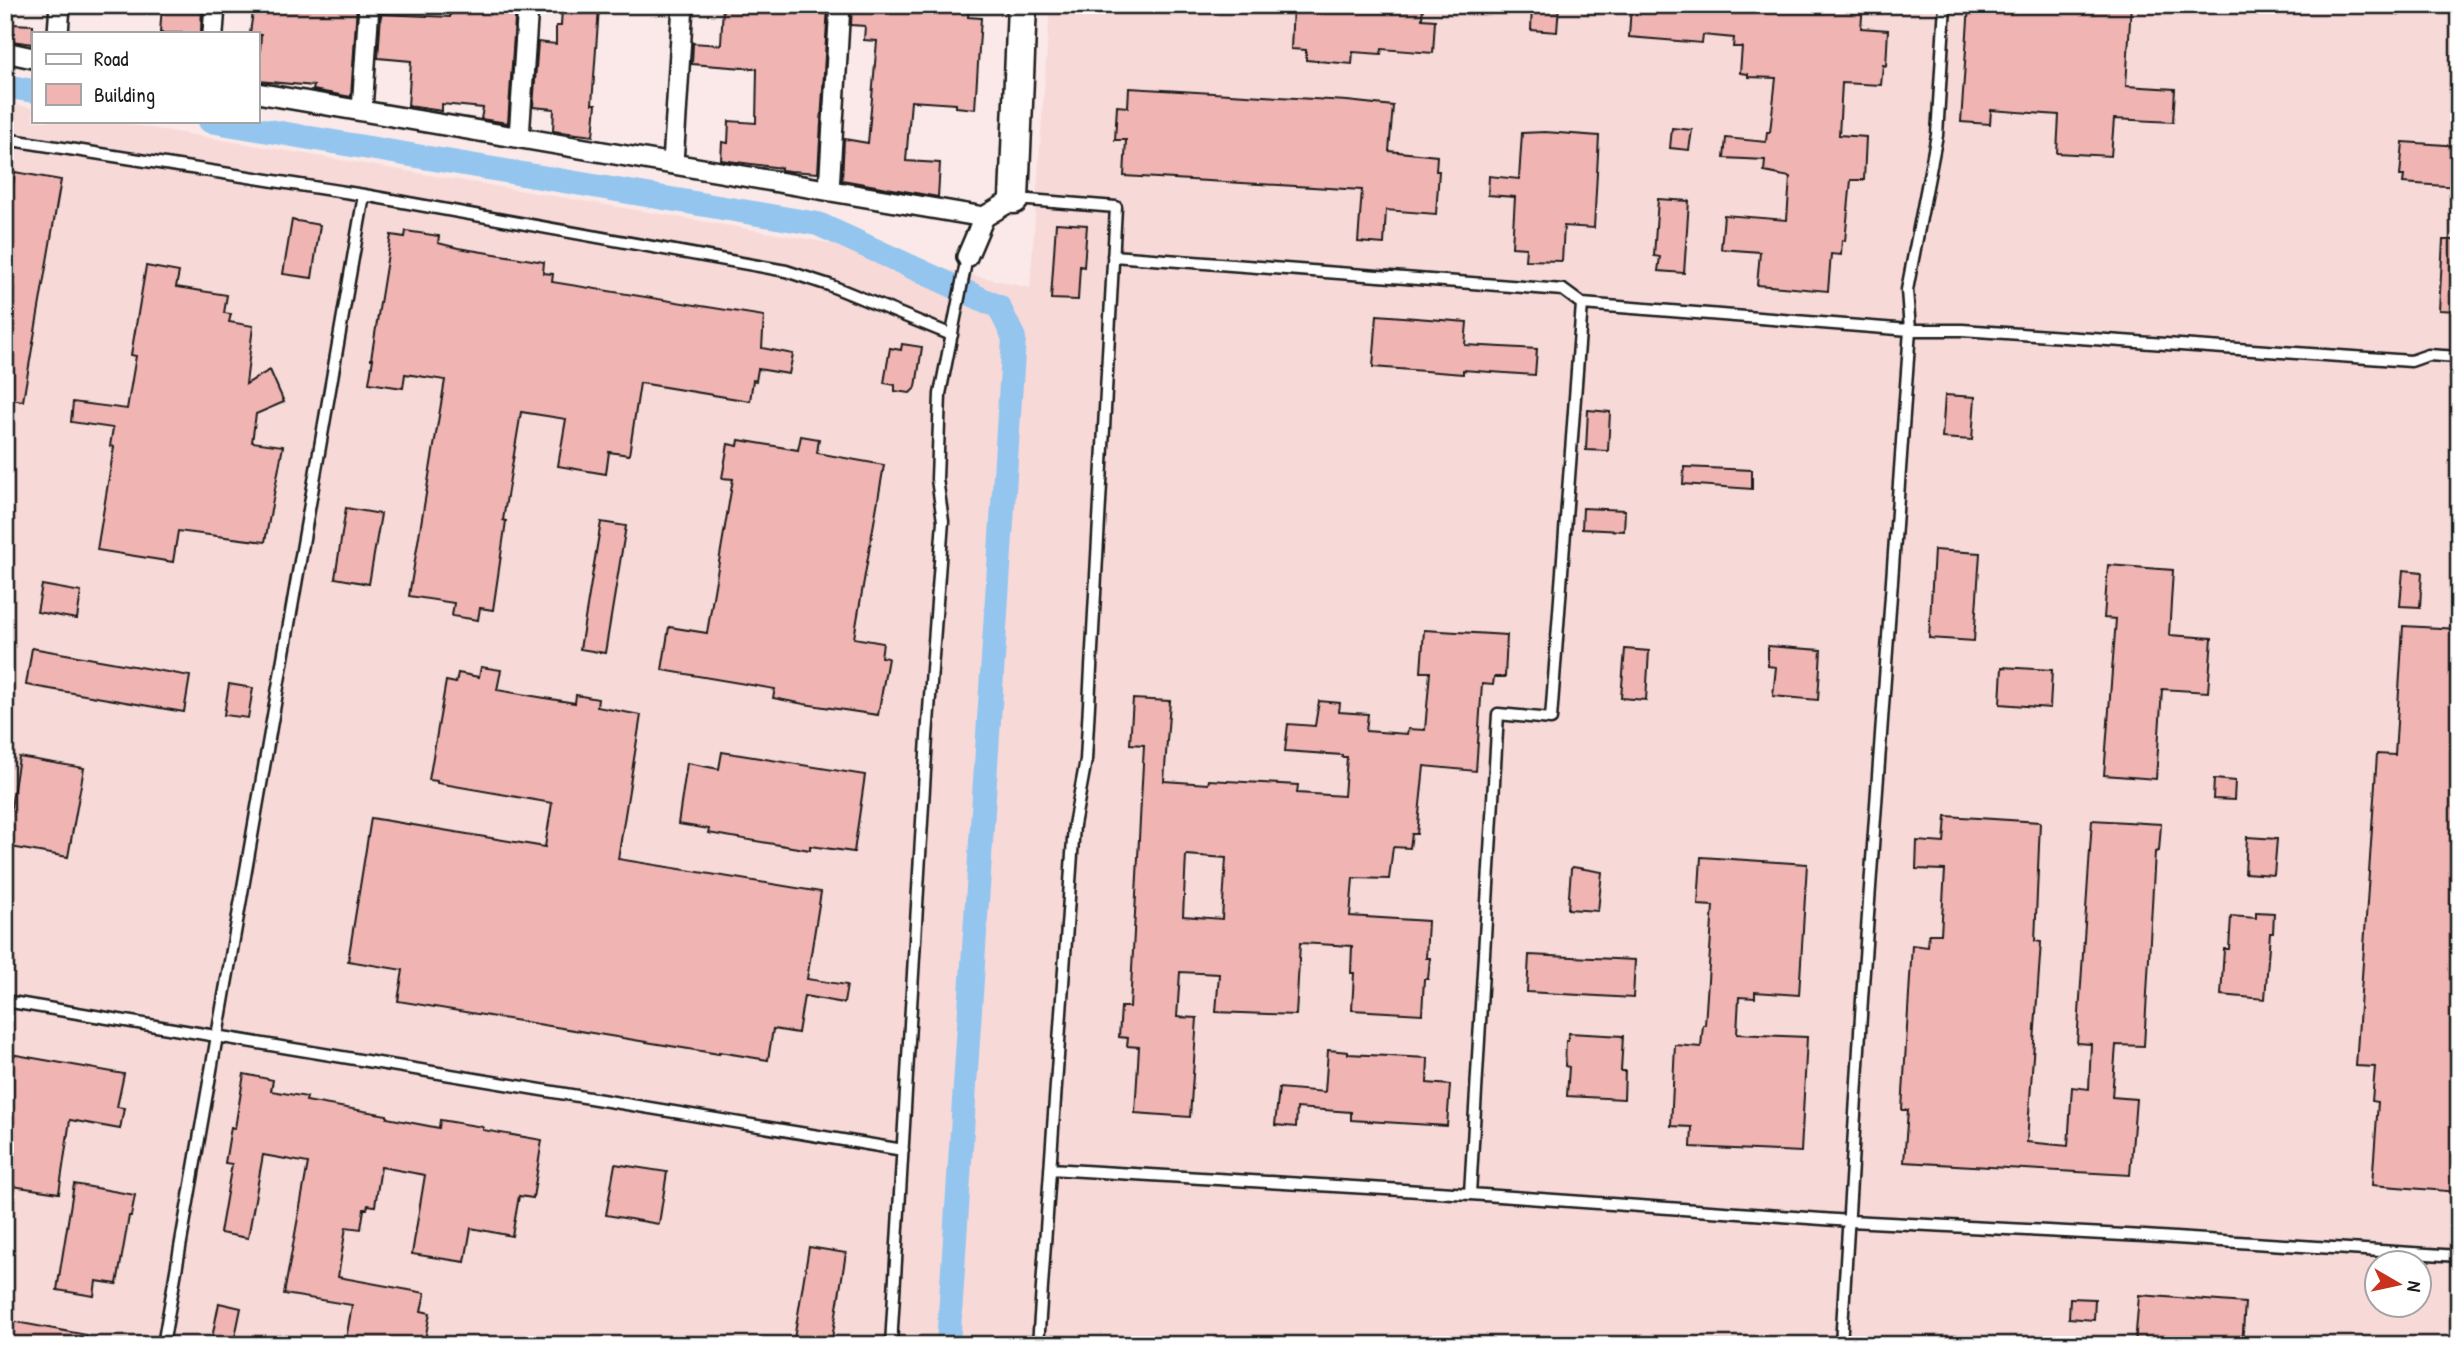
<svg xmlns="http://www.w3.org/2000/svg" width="2464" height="1350" viewBox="0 0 2464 1350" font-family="'Patrick Hand',sans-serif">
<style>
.built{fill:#f7d9d8;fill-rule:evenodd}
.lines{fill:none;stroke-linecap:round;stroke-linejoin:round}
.canal{stroke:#93c5ef;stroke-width:24}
.building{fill:#f0b5b3;stroke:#1c1c1c;stroke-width:2;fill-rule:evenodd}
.lane-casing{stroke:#1c1c1c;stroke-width:15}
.street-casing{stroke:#1c1c1c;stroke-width:24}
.secondary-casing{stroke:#1c1c1c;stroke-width:33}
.lane{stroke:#fff;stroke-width:10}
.street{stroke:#fff;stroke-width:19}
.secondary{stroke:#fff;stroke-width:28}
</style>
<rect width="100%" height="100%" fill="#fae9e8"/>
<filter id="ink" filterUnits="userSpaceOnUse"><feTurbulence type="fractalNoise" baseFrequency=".0143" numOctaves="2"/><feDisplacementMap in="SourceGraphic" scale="14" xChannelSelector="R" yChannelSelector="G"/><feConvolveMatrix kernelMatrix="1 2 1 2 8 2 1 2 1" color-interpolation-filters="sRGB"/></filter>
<g filter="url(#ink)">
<path class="built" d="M 1050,5 L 2459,5 L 2459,1345 L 5,1345 L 5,103 L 33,108 L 33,121 L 110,121 L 813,240 L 1030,288 ZM 2376,1262 L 2418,1262 L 2418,1304 L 2376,1304 Z"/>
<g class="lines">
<path class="canal" d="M 5,86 L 33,91
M 210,121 L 818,224 L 999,307 L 1014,338 L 948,1345"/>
</g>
<path class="building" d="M 162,5 L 202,5 L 201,33 L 160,33 Z
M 254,5 L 357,5 L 351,97 L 313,90 L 314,86 L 258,81 L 261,35 L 250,33 Z
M 451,5 L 516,5 L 508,123 L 481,119 L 483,108 L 442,104 L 442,111 L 408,106 L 411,61 L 378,58 L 381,14 L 450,17 Z
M 723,5 L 828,5 L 818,173 L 790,171 L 781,170 L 781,168 L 721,160 L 722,142 L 728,143 L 729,121 L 756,123 L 757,69 L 692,64 L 693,43 L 721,45 Z
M 852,5 L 969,5 L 968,17 L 981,18 L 975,109 L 956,107 L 956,104 L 911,101 L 906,161 L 940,163 L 938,197 L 842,180 L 844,139 L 868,143 L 877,41 L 864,40 L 865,26 L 851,25 Z
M 1293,5 L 1423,5 L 1422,19 L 1435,20 L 1433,53 L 1382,49 L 1381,54 L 1353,52 L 1352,64 L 1306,60 L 1306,50 L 1291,49 Z
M 1532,5 L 1559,5 L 1557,32 L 1531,30 Z
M 1631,5 L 1863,5 L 1861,28 L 1888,30 L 1886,66 L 1883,65 L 1881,85 L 1842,83 L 1839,135 L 1866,137 L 1864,180 L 1851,180 L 1845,241 L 1842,240 L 1841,255 L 1831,254 L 1828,291 L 1757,285 L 1760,252 L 1721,249 L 1724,215 L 1787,220 L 1790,177 L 1764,172 L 1765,160 L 1724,158 L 1726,138 L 1766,142 L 1767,132 L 1770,132 L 1776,78 L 1748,77 L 1748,74 L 1740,73 L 1742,47 L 1733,47 L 1734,38 L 1703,35 L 1702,43 L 1629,37 Z
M 1969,5 L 2131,5 L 2126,86 L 2175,89 L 2173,122 L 2114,119 L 2111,156 L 2057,153 L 2059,115 L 1991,110 L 1990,124 L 1961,122 Z
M 562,6 L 599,8 L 592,104 L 596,104 L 593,136 L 553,131 L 554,109 L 533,107 L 538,42 L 556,44 L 556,26 L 561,26 Z
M 11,24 L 33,25 L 33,44 L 11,41 Z
M 1129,88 L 1347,101 L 1393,106 L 1389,151 L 1437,156 L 1436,171 L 1439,171 L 1436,214 L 1386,210 L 1384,244 L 1358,242 L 1362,190 L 1124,176 L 1126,140 L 1115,140 L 1117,106 L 1128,107 Z
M 1672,128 L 1692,130 L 1689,150 L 1670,148 Z
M 1545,132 L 1599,136 L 1594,228 L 1564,226 L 1562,261 L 1525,260 L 1526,248 L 1512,247 L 1515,197 L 1488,195 L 1489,176 L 1519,179 L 1522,133 Z
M 2403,142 L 2459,146 L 2459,187 L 2403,183 L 2404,176 L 2400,176 Z
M 15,172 L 61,180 L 23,401 L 5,398 L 5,235 Z
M 1658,199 L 1689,201 L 1684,273 L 1658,271 L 1660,257 L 1654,256 Z
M 292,220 L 320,225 L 312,278 L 283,274 Z
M 1056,223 L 1087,225 L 1084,267 L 1080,266 L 1078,300 L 1051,299 Z
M 406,231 L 439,236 L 438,243 L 458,248 L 544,262 L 543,273 L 553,274 L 552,282 L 764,316 L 762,348 L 793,354 L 789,374 L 758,369 L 756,381 L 753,380 L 750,401 L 640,383 L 629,455 L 609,452 L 606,474 L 558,466 L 566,419 L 521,412 L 503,520 L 506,521 L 493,610 L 480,608 L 478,620 L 452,616 L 454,603 L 409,596 L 445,380 L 405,374 L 403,388 L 369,383 L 373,359 L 371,359 L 391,235 L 405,237 Z
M 2443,240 L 2459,240 L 2459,311 L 2439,310 Z
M 146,266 L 179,272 L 176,287 L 227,295 L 224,313 L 231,314 L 229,322 L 253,326 L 246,384 L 270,370 L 284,402 L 256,414 L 252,442 L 283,446 L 265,542 L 178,531 L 173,562 L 97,550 L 114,447 L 110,446 L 113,428 L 71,422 L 73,402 L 127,409 L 136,356 L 131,355 Z
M 1377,315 L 1467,322 L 1465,345 L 1537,349 L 1535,375 L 1463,370 L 1463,374 L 1373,367 Z
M 902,344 L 922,347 L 916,387 L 910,393 L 895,391 L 895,385 L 884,383 L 890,348 L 901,350 Z
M 1945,395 L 1975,397 L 1972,440 L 1942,438 Z
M 1588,410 L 1610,412 L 1608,451 L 1586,450 Z
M 801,436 L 819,439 L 817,453 L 884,465 L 854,638 L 883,643 L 881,657 L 888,658 L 878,715 L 804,704 L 773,698 L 775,689 L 662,670 L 669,627 L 707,633 L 733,479 L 722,478 L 728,444 L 738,446 L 739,440 L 798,450 Z
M 1684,467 L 1752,470 L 1752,489 L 1683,484 Z
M 346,508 L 381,514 L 369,584 L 335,578 Z
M 1583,508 L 1625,510 L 1624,531 L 1582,529 Z
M 601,522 L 626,526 L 605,653 L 580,649 Z
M 1934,550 L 1980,553 L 1974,641 L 1929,638 Z
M 2108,565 L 2173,570 L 2169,635 L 2212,638 L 2208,692 L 2162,689 L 2156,779 L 2104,775 L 2116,619 L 2104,618 Z
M 2403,570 L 2422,572 L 2420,607 L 2400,606 Z
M 42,585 L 81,592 L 77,619 L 37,612 Z
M 2403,626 L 2459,629 L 2459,1192 L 2372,1185 L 2378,1102 L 2372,1101 L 2375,1067 L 2356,1066 L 2377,754 L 2395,755 Z
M 1424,630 L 1507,635 L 1505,677 L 1494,677 L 1493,685 L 1482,684 L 1476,771 L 1424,766 L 1417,834 L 1412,834 L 1410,848 L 1393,847 L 1389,879 L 1353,878 L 1350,916 L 1428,921 L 1426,958 L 1430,958 L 1428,979 L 1424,979 L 1422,1014 L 1352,1010 L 1354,973 L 1351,973 L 1352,946 L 1300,943 L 1296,1015 L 1216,1012 L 1219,974 L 1180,972 L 1177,1017 L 1197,1018 L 1190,1117 L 1135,1113 L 1139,1047 L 1127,1046 L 1128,1038 L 1119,1037 L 1121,1007 L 1130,1007 L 1144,745 L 1130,744 L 1133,699 L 1170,701 L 1164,781 L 1208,784 L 1209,780 L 1298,785 L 1297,793 L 1344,796 L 1347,757 L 1342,757 L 1342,755 L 1285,751 L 1288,724 L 1315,726 L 1319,701 L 1340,703 L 1339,712 L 1368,714 L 1366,731 L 1407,734 L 1408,729 L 1425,730 L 1430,672 L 1421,672 ZM 1186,855 L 1226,858 L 1222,919 L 1183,916 Z
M 1768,646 L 1821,650 L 1818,700 L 1773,696 L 1776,667 L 1768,666 Z
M 32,648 L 190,676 L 184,712 L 26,685 Z
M 1625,649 L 1649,651 L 1646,700 L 1621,698 Z
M 481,667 L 501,670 L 497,690 L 575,703 L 576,695 L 598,699 L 597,707 L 641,715 L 618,859 L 821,892 L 807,979 L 847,985 L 844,1003 L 804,996 L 798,1033 L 773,1029 L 768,1060 L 719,1052 L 719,1054 L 398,1001 L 403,970 L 348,961 L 371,818 L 545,847 L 552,803 L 437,783 L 437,781 L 429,780 L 446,681 L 456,683 L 458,673 L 479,677 Z
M 2002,667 L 2052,670 L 2050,708 L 2000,704 Z
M 229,684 L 253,688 L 248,718 L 224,715 Z
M 722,752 L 865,775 L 854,852 L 810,846 L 810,850 L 708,833 L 709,829 L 678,824 L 687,763 L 719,769 Z
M 19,757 L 84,768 L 68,857 L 5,846 Z
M 2214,779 L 2235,781 L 2234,800 L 2213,799 Z
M 1946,816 L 2040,822 L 2035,941 L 2041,942 L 2027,1142 L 2068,1146 L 2072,1087 L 2089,1089 L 2091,1044 L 2077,1043 L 2092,820 L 2161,824 L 2159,851 L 2155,852 L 2144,1046 L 2116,1045 L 2112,1097 L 2136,1099 L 2130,1175 L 1904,1162 L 1908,1110 L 1902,1110 L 1912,945 L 1928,947 L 1929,934 L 1941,934 L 1945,870 L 1916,869 L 1917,841 L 1944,843 Z
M 2247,837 L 2277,839 L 2274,875 L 2245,873 Z
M 1701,857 L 1807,864 L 1799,995 L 1755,992 L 1755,998 L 1739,997 L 1737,1034 L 1807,1037 L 1801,1152 L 1691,1147 L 1692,1127 L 1671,1126 L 1675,1045 L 1701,1047 L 1703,1025 L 1705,1025 L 1713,906 L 1698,905 Z
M 1573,867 L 1602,872 L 1598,911 L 1568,909 L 1571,869 Z
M 2256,912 L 2274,913 L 2273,933 L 2270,933 L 2265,999 L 2221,995 L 2224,949 L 2229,949 L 2231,916 L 2256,918 Z
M 1529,955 L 1635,960 L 1633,998 L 1527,992 Z
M 1569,1033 L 1623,1036 L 1621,1071 L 1625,1071 L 1624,1099 L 1567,1096 L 1569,1067 L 1565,1066 L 1566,1041 L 1568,1041 Z
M 1328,1050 L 1348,1052 L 1348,1054 L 1428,1058 L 1427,1083 L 1450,1085 L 1447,1126 L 1351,1120 L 1351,1112 L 1297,1108 L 1296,1127 L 1275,1125 L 1279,1088 L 1325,1092 Z
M 5,1053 L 124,1074 L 117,1107 L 124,1108 L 120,1129 L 70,1120 L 59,1193 L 5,1185 Z
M 244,1074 L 273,1080 L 271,1091 L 307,1097 L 306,1101 L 387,1115 L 387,1118 L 439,1128 L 440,1120 L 483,1127 L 483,1130 L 542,1140 L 533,1198 L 519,1196 L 512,1236 L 471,1228 L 465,1262 L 412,1254 L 425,1175 L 381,1167 L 375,1206 L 368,1205 L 367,1209 L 364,1209 L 361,1229 L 346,1227 L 338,1277 L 425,1293 L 421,1311 L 430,1313 L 424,1345 L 345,1345 L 352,1305 L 284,1294 L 308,1163 L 263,1155 L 248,1238 L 220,1233 L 232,1164 L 225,1163 L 231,1127 L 235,1128 Z
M 615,1164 L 667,1172 L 659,1224 L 606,1215 Z
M 74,1184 L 135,1195 L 131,1216 L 129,1216 L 117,1284 L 96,1281 L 94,1296 L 57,1290 Z
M 809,1247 L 846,1253 L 831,1345 L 793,1345 Z
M 2139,1295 L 2245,1303 L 2242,1345 L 2135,1345 Z
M 2070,1298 L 2095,1299 L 2094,1320 L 2069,1318 Z
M 219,1303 L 241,1308 L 234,1342 L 212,1338 Z
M 5,1320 L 87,1335 L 86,1345 L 5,1345 Z"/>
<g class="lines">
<g class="lane-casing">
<path id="lane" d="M 5,139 L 364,195 L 786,271 L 829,285 L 952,335
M 1016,199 L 1116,207 L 1086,760 L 1074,825 L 1038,1345
M 1113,256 L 1563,290 L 1582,304 L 1910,330 L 1962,330 L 2411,361 L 2428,355 L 2459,357
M 5,1001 L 903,1150
M 1050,1169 L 1470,1194 L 1850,1221 L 2144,1236 L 2459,1256
M 1470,1194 L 1498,714 L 1551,719 L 1582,304
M 163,1345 L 364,195
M 891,1345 L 927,737 L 943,521 L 937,479 L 940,394 L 967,257
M 1841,1345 L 1862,999 L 1910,330 L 1907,290 L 1937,135 L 1945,5"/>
</g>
<g class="street-casing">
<path id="street" d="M 58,33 L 60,5
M 213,33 L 215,5
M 5,52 L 33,58
M 257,93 L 984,217
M 362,110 L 369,5
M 519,137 L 528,5
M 673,163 L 683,5
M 829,190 L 840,5
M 967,257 L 984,217 L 1014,199"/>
</g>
<g class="secondary-casing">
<path id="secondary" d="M 1014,199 L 1022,5"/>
</g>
<use href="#lane" class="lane"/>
<use href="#street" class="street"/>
<use href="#secondary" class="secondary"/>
</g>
</g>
<rect width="2464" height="1350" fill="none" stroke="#fff" stroke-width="28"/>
<rect x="14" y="14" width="2436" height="1322" fill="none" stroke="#1c1c1c" stroke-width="2.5" filter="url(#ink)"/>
<rect x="32" y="32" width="228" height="91" fill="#ffffff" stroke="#a4a4a4" stroke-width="2"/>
<rect x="46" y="54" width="35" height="10" fill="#ffffff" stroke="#a4a4a4" stroke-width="2"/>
<text x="94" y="66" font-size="21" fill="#1c1c1c">Road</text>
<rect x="46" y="84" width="35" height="21" fill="#f0b5b3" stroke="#a4a4a4" stroke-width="2"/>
<text x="94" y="102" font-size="21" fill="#1c1c1c">Building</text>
<g transform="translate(2398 1284) rotate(99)"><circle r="33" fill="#ffffff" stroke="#a4a4a4" stroke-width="2"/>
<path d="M0-5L12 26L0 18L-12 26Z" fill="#c8321e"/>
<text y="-10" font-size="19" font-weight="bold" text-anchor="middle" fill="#1c1c1c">N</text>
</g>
</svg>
